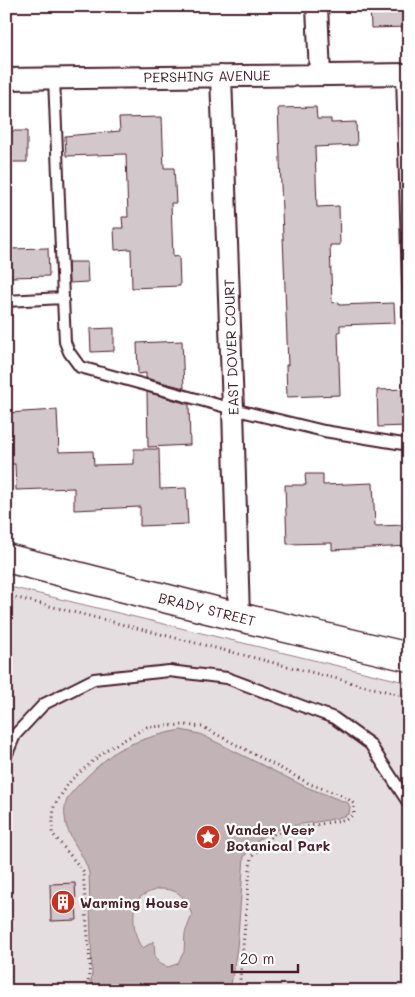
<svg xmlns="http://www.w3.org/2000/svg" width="415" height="997" viewBox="0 0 415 997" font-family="Mali,sans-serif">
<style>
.green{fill:#e5dee0;stroke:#987e86}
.water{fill:#c1b3b6;stroke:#91787e;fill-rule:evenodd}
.building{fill:#d2c7cb;stroke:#4a1f2b}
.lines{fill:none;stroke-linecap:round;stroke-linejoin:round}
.lane-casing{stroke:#4a1f2b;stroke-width:14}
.street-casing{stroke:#4a1f2b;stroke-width:24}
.highway-casing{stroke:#4a1f2b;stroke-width:31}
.path{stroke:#4a1f2b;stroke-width:3;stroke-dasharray:1 4;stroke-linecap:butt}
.lane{stroke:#fff;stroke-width:10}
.street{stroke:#fff;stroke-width:20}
.highway{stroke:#fff;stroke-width:28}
.labels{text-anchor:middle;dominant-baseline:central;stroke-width:4.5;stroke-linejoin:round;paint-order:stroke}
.street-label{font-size:14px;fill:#4a1f2b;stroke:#fff}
.poi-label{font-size:14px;font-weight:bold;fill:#4a1f2b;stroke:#fff;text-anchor:start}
</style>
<rect width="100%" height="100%" fill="#fff"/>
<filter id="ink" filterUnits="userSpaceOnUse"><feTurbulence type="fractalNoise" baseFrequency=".02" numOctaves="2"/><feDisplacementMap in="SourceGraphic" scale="10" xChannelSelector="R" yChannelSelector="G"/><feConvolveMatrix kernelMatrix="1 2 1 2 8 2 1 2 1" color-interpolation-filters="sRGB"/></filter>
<g filter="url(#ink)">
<path class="green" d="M 6,586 L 409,683 L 409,991 L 6,991 Z"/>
<path class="water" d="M 181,730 L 200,734 L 306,787 L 348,803 L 350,807 L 349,814 C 313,829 268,816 244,857 L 237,948 L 230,991 L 90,991 L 92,973 L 89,873 C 84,852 66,838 65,817 C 64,812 65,802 68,798 C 72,789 109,755 118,750 C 138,740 159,734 181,730 ZM 158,889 C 180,889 184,896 192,915 L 185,933 L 184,952 L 177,964 L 168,967 L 160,964 L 155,957 L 154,941 L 143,948 C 134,942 131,910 137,901 C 142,894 150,892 158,889 Z"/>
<path class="building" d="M 370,6 L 409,6 L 409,27 L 371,28 Z
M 316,107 L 317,119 L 331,119 L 331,123 L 356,122 L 357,145 L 315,147 L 317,207 L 339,206 L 340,245 L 330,245 L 332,303 L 339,302 L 339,305 L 394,303 L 395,323 L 340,325 L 340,332 L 338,332 L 340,395 L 287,397 L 286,365 L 288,365 L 278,108 Z
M 162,117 L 164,168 L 174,168 L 176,203 L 171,203 L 173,257 L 179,256 L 180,286 L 132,288 L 131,249 L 115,250 L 114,228 L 123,228 L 122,217 L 128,217 L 126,154 L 66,156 L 65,136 L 120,131 L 119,118 Z
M 6,131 L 27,131 L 27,162 L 6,162 Z
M 48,248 L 49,276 L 10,277 L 9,249 Z
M 68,262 L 87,262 L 88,282 L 69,283 Z
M 114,328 L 114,351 L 91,352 L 90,329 Z
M 182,341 L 184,388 L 146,378 L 146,373 L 138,374 L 137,343 Z
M 406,389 L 407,426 L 378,427 L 377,390 Z
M 147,392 L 184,403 L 184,404 L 189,404 L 190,445 L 148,447 Z
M 57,410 L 59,452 L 93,451 L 94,465 L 134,464 L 134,449 L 159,449 L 160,489 L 186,488 L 188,524 L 140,526 L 140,507 L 74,510 L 74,488 L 16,490 L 15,464 L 6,464 L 6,413 Z
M 305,474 L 323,474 L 323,485 L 373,483 L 375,526 L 409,525 L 409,546 L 332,550 L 332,543 L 287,544 L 285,485 L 306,485 Z
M 75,883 L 77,920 L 51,921 L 50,884 Z"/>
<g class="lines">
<g class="lane-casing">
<path id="lane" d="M 402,74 L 409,321
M 54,78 L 63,298
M 6,301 L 63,298 L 65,342 L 69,352 L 80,367 L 233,409 L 324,431 L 409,445
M 6,756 L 15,735 L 44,704 L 94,679 L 169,671 L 227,678 L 334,718 L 370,744 L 409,804"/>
</g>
<g class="street-casing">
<path id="street" d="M 317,6 L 320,75
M 221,76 L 233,409 L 239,617
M 6,79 L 409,74"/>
</g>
<g class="highway-casing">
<path id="highway" d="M 6,558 L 239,617 L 409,657"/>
</g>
<path class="path" d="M 6,595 L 409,697
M 87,991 L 90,966 L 83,871 L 52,833 L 54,806 L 71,780 L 106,750 L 147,727 L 184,725 L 203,727 L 310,784 L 346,797 L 354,804 L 354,814 L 347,819 L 275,833 L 251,857 L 239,991"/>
<use href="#lane" class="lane"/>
<use href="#street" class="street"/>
<use href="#highway" class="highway"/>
</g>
</g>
<defs>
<g id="sight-disc" transform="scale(1.25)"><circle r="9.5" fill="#c8321e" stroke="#fff"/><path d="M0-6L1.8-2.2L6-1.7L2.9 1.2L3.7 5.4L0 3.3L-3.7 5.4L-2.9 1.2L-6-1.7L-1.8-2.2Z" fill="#fff"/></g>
<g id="building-disc" transform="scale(1.25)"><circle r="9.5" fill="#c8321e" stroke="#fff"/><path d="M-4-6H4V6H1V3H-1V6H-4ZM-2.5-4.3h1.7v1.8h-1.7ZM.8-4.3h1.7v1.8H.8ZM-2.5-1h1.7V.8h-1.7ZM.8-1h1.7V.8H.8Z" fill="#fff"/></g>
</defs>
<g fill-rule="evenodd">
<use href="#sight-disc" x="208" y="837"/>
<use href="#building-disc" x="63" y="902"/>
</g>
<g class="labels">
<g class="street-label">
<text transform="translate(207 76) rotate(-1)">PERSHING AVENUE</text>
<text transform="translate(231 347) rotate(-92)">EAST DOVER COURT</text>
<text transform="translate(207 609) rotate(14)">BRADY STREET</text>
</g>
<g class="poi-label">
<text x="226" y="829">Vander Veer<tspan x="226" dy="16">Botanical Park</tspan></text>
<text x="80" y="902">Warming House</text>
</g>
</g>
<rect width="415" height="997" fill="none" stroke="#fff" stroke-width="25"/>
<rect x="12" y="12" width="390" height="972" fill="none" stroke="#4a1f2b" stroke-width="2" filter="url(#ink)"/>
<path d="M232 964v8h66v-8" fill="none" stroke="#4a1f2b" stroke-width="2.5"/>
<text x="240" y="964" font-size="15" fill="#4a1f2b" stroke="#ffffff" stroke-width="4" paint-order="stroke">20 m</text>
</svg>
